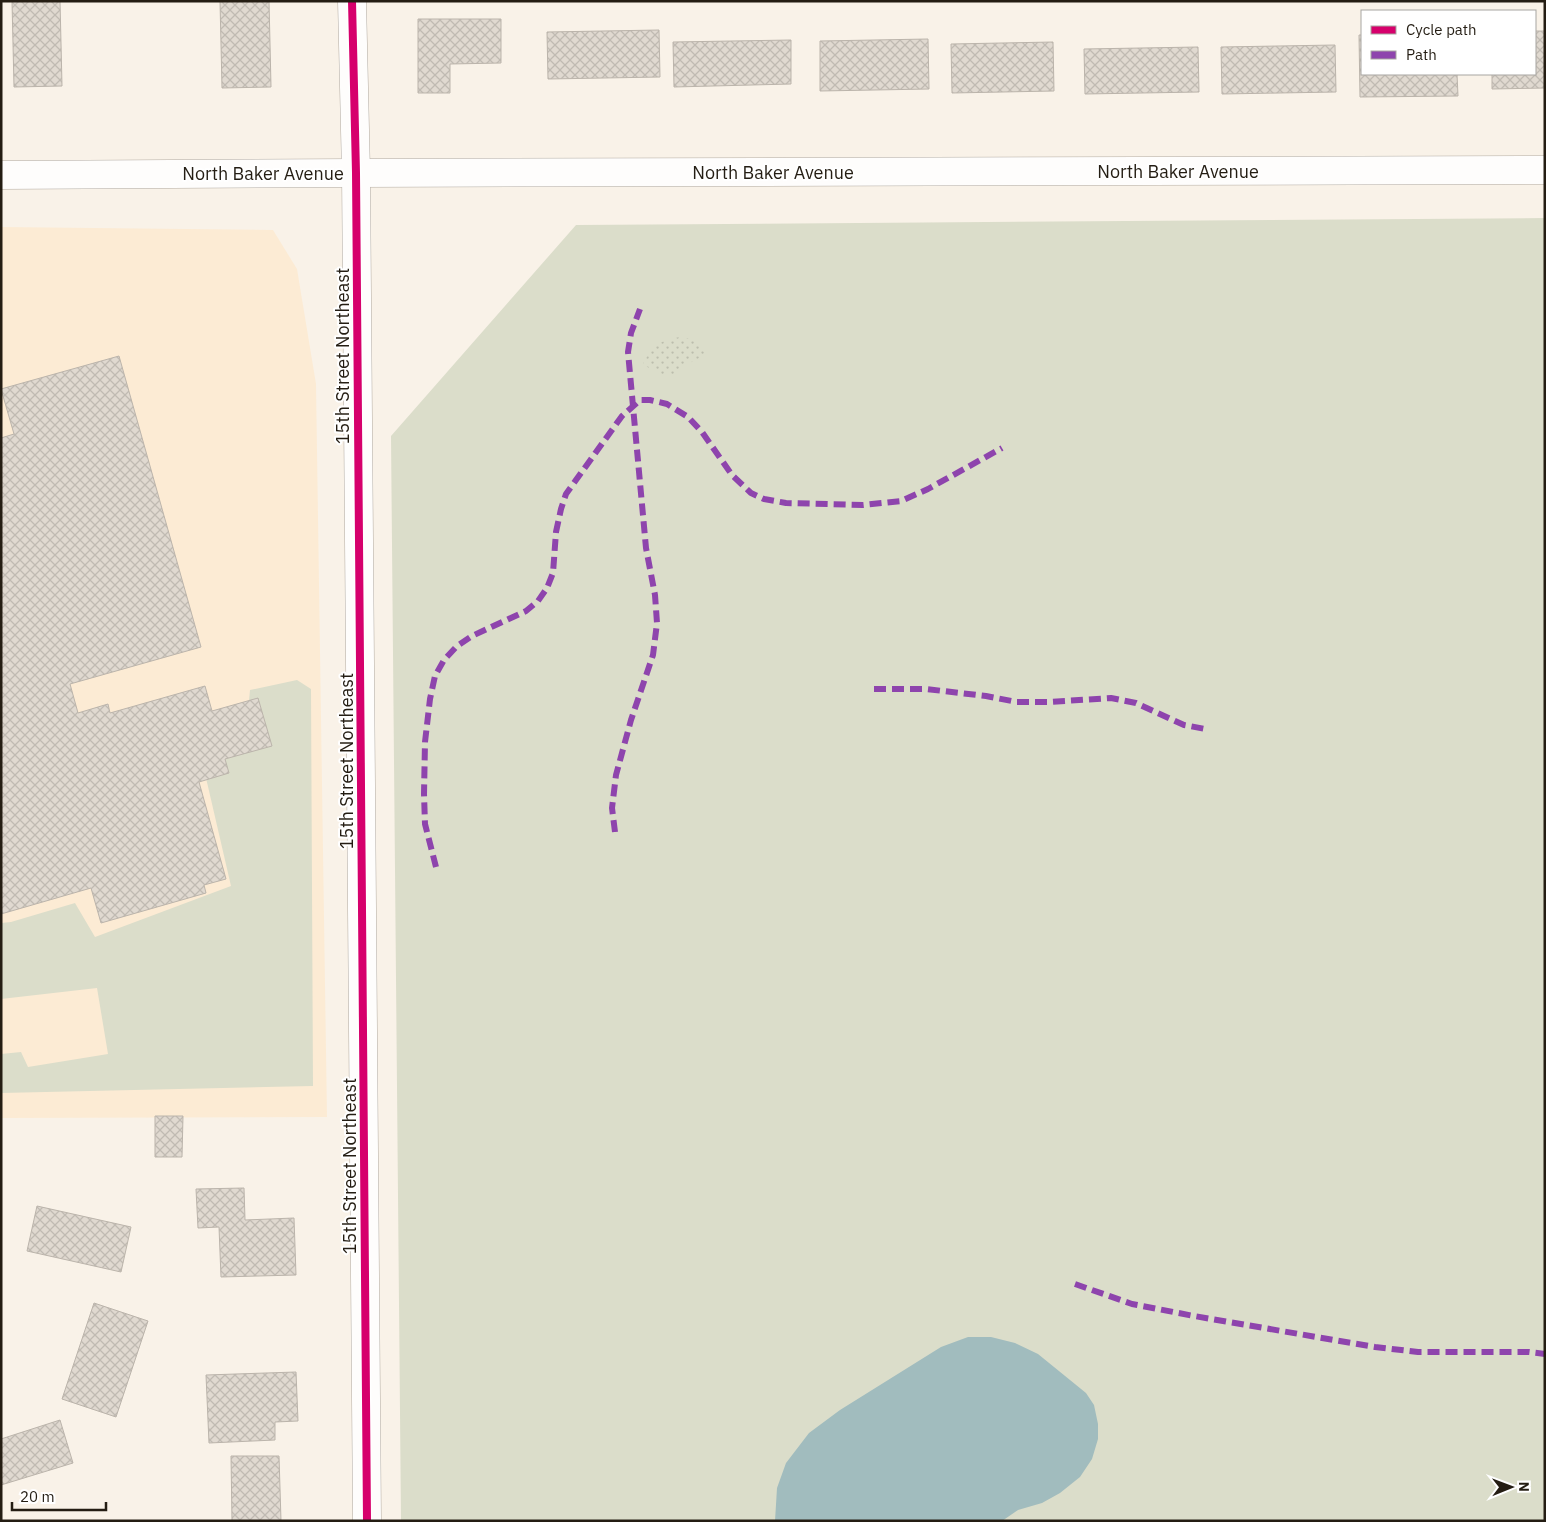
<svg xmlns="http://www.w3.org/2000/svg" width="1546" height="1522" viewBox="0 0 1546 1522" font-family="'IBM Plex Sans',sans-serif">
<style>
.built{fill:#fcebd4}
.grass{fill:#dbddca}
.garden{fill:url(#garden-dots)}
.water{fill:#a1bcbe}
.building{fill:url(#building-cross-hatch);stroke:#bbb4ab}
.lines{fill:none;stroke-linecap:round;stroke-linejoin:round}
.minor-casing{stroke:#b1aaa1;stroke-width:29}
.major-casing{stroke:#b1aaa1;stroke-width:29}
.minor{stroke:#fefdfc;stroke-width:28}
.major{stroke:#fefdfc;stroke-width:28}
.quiet{stroke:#8e44ad;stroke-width:6;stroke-dasharray:12 6;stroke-linecap:butt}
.cycleway-casing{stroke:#fff;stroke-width:11}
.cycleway{stroke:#d6006c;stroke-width:8}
.labels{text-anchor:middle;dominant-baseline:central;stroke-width:4;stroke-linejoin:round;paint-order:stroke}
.street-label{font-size:18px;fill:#241d13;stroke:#fff}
</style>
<defs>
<pattern id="garden-dots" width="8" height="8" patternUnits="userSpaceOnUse" patternTransform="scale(1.25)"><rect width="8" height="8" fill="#dbddca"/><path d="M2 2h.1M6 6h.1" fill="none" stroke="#bcbdad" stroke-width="1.8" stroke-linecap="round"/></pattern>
<pattern id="building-cross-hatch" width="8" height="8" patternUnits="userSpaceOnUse" patternTransform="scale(1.25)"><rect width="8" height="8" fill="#e0d9d0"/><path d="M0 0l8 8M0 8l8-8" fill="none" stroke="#c0bab2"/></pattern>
</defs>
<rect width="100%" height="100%" fill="#f9f2e8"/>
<path class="built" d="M 1,227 L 273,230 L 297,269 L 316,384 L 327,1117 L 1,1118 Z"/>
<path class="grass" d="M 1545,218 L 1545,1521 L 401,1521 L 391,436 L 576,225 Z
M 297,680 L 311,689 L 313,1086 L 1,1093 L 1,1054 L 21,1052 L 28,1067 L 108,1054 L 97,988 L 1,999 L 1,923 L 11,922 L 75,903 L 95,937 L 231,886 L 200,752 L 246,733 L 250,690 Z"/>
<path class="garden" d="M 681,337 L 694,340 L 702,346 L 705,356 C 676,364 679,390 643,364 C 652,346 661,339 681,337 Z"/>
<path class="water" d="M 968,1337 L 991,1337 L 1015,1343 L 1038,1354 L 1086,1393 L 1094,1405 L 1098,1424 L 1098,1439 L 1092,1459 L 1080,1477 L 1060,1493 L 1042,1503 L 1018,1510 L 1002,1521 L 775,1521 L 777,1488 L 786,1463 L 809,1433 L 840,1410 L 941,1347 Z"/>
<path class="building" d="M 12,1 L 60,1 L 62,86 L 14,87 Z
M 220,1 L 269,1 L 271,87 L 222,88 Z
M 418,19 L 501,19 L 501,63 L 450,64 L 450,93 L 418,93 Z
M 659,30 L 660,77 L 548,79 L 547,32 Z
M 1535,31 L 1545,31 L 1545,88 L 1492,89 L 1492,74 L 1535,74 Z
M 1359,35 L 1362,35 L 1362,74 L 1457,74 L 1458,96 L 1360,97 Z
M 928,39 L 929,89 L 820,91 L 820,41 Z
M 791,40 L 791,84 L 674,87 L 673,42 Z
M 1053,42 L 1054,91 L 952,93 L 951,44 Z
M 1335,45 L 1336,92 L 1222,94 L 1221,47 Z
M 1198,47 L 1199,92 L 1085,94 L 1084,49 Z
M 119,356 L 201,647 L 70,684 L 78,713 L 108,704 L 110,713 L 205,686 L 212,711 L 258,698 L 272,746 L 225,759 L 229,773 L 199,782 L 226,879 L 204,885 L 206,893 L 101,923 L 91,888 L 1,914 L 1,438 L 14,434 L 1,389 Z
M 155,1116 L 183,1116 L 182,1157 L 155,1157 Z
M 244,1188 L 245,1220 L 294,1218 L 296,1275 L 221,1277 L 219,1227 L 198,1228 L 196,1189 Z
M 37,1206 L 131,1227 L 121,1272 L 27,1251 Z
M 94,1303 L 148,1321 L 116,1417 L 62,1399 Z
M 296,1372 L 298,1421 L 275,1422 L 275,1440 L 209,1443 L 206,1375 Z
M 60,1420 L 73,1463 L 1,1485 L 1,1439 Z
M 231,1456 L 279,1456 L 281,1521 L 232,1521 Z"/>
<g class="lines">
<g class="minor-casing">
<path id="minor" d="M 352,1 L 356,173 L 367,1521"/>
</g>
<g class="major-casing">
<path id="major" d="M 1,175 L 356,173 L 1545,170"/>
</g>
<use href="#minor" class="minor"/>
<use href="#major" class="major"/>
<path class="quiet" d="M 874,689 L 926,689 L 986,696 L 1017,702 L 1049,702 L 1111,698 L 1136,703 L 1184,725 L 1205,729
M 615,832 L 612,808 L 616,775 L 631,720 L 653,655 L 657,623 L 655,595 L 646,548 L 628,352 L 631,333 L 640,309
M 436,867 L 425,824 L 424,794 L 425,742 L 430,699 L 435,676 L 444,660 L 457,646 L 472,636 L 526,611 L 538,601 L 547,588 L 553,573 L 556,532 L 561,509 L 566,494 L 622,416 L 640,400 L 650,400 L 667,404 L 688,417 L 702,432 L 732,475 L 751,493 L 764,499 L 786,503 L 863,505 L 901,501 L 928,489 L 1002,448
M 1075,1284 L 1132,1304 L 1194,1316 L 1375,1347 L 1418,1352 L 1529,1352 L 1545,1354"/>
<g class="cycleway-casing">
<path id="cycleway" d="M 352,1 L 356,173 L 367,1521"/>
</g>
<use href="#cycleway" class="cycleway"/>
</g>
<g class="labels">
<g class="street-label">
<text x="1178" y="171">North Baker Avenue</text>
<text x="773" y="172">North Baker Avenue</text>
<text x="263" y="173">North Baker Avenue</text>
<text transform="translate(342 356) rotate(-90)">15th Street Northeast</text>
<text transform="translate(346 761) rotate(-90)">15th Street Northeast</text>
<text transform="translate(349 1166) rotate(-90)">15th Street Northeast</text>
</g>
</g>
<rect width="1546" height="1522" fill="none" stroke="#241d13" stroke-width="5"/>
<rect x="1361" y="10" width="175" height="65" fill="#ffffff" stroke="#a7a5a1"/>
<rect x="1371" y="26" width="25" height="8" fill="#d6006c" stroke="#a7a5a1"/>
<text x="1406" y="35" font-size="15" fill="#241d13">Cycle path</text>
<rect x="1371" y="51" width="25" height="8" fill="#8e44ad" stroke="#a7a5a1"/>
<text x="1406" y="60" font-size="15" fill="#241d13">Path</text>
<g transform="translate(1511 1487) rotate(89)" stroke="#ffffff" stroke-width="4" paint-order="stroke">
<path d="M0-4L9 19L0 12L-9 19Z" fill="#241d13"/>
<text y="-8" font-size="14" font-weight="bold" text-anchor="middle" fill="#241d13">N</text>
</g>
<path d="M12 1502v8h94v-8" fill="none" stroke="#241d13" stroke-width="2.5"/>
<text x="20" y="1502" font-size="15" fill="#241d13" stroke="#ffffff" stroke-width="4" paint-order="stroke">20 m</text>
</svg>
